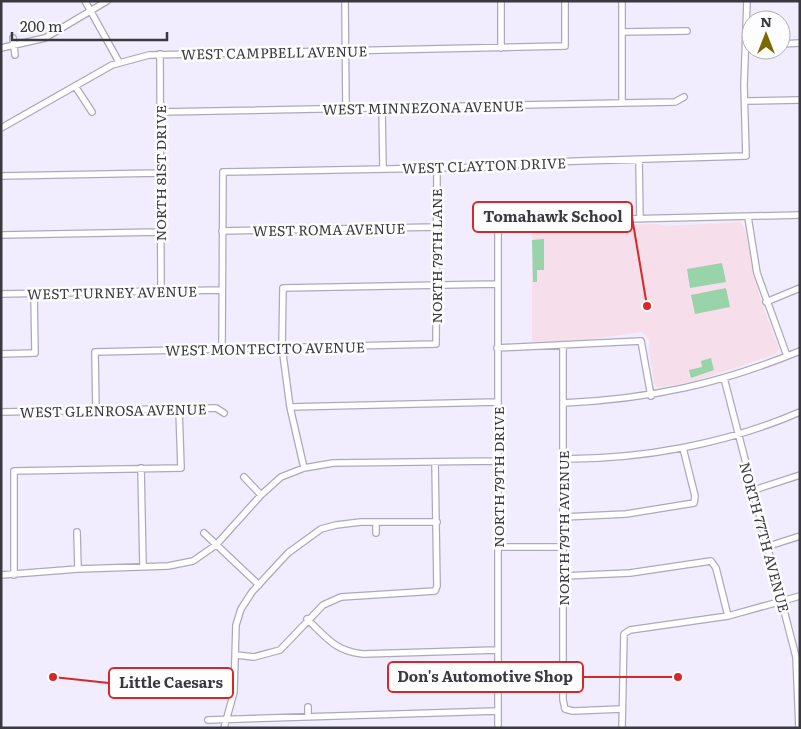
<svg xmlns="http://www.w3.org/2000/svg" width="801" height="729" viewBox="0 0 801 729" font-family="Literata,serif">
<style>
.education{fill:#f6dfeb}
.green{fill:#98d3a9}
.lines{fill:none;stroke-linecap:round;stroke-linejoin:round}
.minor-casing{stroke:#ada9ba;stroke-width:8}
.minor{stroke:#fff;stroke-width:5.5}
.labels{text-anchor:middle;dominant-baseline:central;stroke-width:5;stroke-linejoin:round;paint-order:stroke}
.street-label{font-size:14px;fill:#3a3940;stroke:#fdfdfd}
.leader{fill:none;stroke:#d62828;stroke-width:2}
.callout-dot{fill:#d62828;stroke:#fdfdfd;stroke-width:2}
.callout{fill:#fdfdfd;stroke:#d62828;stroke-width:2}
.callout-label{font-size:15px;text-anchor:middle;font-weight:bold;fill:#3a3940}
</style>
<rect width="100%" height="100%" fill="#f1edff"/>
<path class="education" d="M 740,222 L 744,227 L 760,298 L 779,349 L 776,354 L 696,381 L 657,388 L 654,383 L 649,350 L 650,341 L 642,332 L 586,340 L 532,342 L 532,226 L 658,224 L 666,226 Z"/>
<path class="green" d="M 544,239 L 544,270 L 537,270 L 537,282 L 533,282 L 532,240 Z
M 722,263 L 726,282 L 690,288 L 687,269 Z
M 726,288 L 730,307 L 695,314 L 691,295 Z
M 711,358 L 714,370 L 691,378 L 689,370 L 702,367 L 701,361 Z"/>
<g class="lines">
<g class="minor-casing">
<path id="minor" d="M 85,1 L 119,62
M 345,1 L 346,108
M 622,1 L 622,103
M 622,32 L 687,31
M 13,38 L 15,55
M 781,44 L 800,43
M 1,48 L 45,38 L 107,1
M 501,48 L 501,1
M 160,54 L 161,291
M 75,86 L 92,112
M 745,101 L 800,100
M 382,108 L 383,169
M 160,112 L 675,102 L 684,97
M 1,128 L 112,65 L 149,55 L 565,46 L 565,1
M 639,160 L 640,219
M 1,176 L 160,173
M 748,217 L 757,273 L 787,356
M 222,231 L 437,227
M 1,235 L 160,232
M 1,294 L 222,290
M 766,302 L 800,288
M 563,346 L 563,700 L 565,709 L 573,711 L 622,709
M 497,348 L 641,341 L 651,396
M 222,349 L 223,172 L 494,167 L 546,162 L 746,156 L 744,85 L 747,1
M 1,354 L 35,353 L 34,293
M 724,378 L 796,657 L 799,728
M 563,403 C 651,399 719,384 800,351
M 290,407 L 497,402
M 96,411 L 95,352 L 436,344 L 437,167
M 1,412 L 216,408 L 224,413
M 564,459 C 643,459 726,444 800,412
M 141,468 L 143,566
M 304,468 L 290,407 L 282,347 L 283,288 L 497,284
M 244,477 L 261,495
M 754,490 L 800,475
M 564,517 L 626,514 L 694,503 L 695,496 L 683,448
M 376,522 L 376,533
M 77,532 L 78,569
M 204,533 L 259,585
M 769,546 L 800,536
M 498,547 L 564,547
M 1,575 L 78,569 L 168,566 L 193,561 L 216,545 L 261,495 L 281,477 L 304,468 L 333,463 L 498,461
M 14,575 L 14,471 L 181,468 L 179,409
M 564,576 L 630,573 L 711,561 L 716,568 L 728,616
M 307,619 C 327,638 335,651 363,654 L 497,650
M 236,655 L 254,657 L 280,650 L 323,605 L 341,597 L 435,591 L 437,586 L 435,462
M 308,707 L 308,716
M 208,720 L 497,711
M 224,728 L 234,692 L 236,625 L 241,609 L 252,592 L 288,553 L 321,529 L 336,525 L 361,522 L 437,522
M 498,728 L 498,226 L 540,221 L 800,215
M 622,728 L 624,634 L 630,630 L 728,616 L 800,596"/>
</g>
<use href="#minor" class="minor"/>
</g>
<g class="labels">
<g class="street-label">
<text transform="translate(274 52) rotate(-1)">WEST CAMPBELL AVENUE</text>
<text transform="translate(423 107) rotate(-1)">WEST MINNEZONA AVENUE</text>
<text transform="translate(484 165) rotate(-2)">WEST CLAYTON DRIVE</text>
<text transform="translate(160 173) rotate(-90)">NORTH 81ST DRIVE</text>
<text transform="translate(329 229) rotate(-1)">WEST ROMA AVENUE</text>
<text transform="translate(436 256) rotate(-90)">NORTH 79TH LANE</text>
<text transform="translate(112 292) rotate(-1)">WEST TURNEY AVENUE</text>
<text transform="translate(265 348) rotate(-1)">WEST MONTECITO AVENUE</text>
<text transform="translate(113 410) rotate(-1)">WEST GLENROSA AVENUE</text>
<text transform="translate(498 477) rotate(-90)">NORTH 79TH DRIVE</text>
<text transform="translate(563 528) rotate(-90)">NORTH 79TH AVENUE</text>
<text transform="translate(765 537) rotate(75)">NORTH 77TH AVENUE</text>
</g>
</g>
<path class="leader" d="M647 306L632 217M678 677L583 677M53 677L109 683"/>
<g class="callout-dot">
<circle cx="647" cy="306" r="5"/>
<circle cx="678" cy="677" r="5"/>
<circle cx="53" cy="677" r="5"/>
</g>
<g class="callout">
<rect x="473" y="202" width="159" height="30" rx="5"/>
<rect x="388" y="662" width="195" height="30" rx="5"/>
<rect x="109" y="668" width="124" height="30" rx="5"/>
</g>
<g class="callout-label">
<text x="553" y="222">Tomahawk School</text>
<text x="485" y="682">Don's Automotive Shop</text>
<text x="171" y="688">Little Caesars</text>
</g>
<rect width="801" height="729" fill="none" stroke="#3a3940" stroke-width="5"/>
<g transform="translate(766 35)"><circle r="24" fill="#fdfdfd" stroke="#afafb1"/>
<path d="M0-4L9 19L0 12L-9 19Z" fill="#7b6800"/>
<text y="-8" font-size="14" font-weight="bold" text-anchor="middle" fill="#3a3940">N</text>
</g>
<path d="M12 32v8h155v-8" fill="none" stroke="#3a3940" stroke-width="2.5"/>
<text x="20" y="32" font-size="15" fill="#3a3940" stroke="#fdfdfd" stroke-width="4" paint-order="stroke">200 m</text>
</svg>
